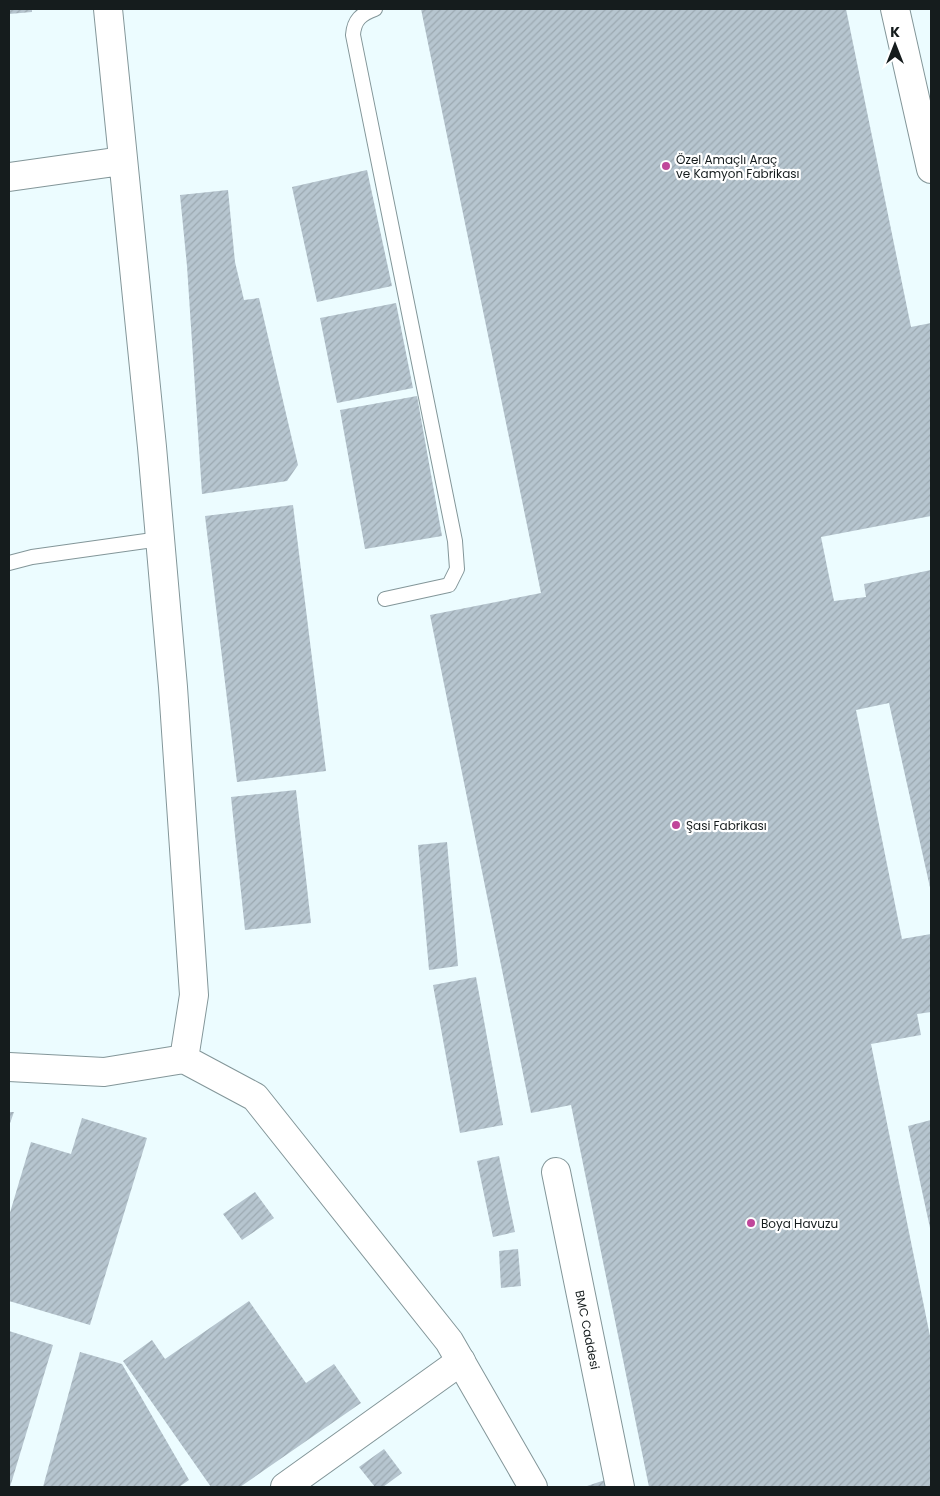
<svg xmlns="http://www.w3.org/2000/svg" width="940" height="1496" viewBox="0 0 940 1496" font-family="Poppins,sans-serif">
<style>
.building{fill:url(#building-hatch)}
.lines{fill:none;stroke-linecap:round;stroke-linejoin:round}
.service-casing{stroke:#839699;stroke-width:16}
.minor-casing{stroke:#839699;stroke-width:30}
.tertiary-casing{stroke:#839699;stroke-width:30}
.service{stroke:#fff;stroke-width:14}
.minor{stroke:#fff;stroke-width:28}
.tertiary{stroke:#fff;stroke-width:28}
.poi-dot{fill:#c0469a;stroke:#fff;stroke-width:2}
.labels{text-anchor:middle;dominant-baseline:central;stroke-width:4.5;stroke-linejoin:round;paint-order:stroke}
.poi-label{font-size:12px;fill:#151c1d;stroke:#fff;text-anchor:start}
.street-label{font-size:12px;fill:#151c1d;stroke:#fff}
</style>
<defs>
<pattern id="building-hatch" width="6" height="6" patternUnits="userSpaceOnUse" patternTransform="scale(1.25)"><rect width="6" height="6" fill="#b6c5cf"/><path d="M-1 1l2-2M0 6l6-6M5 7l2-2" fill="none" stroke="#9ca9b1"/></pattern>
</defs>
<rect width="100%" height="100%" fill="#ecfcff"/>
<path class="building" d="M 9,9 L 32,9 L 32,12 L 9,14 Z
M 421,9 L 846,9 L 911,327 L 931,323 L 931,516 L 821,537 L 834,601 L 866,597 L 864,584 L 931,570 L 931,892 L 889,703 L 856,710 L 902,939 L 931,934 L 931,1012 L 917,1014 L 921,1035 L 871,1044 L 931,1341 L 931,1487 L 649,1487 L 571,1105 L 531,1113 L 430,615 L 541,593 Z
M 367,170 L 392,286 L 317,302 L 292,187 Z
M 228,190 L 235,262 L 244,300 L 259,298 L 298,465 L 287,481 L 202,494 L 187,266 L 180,195 Z
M 396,303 L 413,388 L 337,403 L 320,318 Z
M 417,396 L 442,536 L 365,549 L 340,410 Z
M 293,505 L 326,771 L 237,782 L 205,516 Z
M 296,790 L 311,923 L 245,930 L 231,797 Z
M 447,842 L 458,966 L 429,970 L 418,845 Z
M 476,977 L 503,1125 L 460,1133 L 433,985 Z
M 9,1112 L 14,1112 L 9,1126 Z
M 82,1118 L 147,1138 L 90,1325 L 9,1301 L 9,1216 L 31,1142 L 71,1154 Z
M 931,1120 L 931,1228 L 930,1228 L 908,1126 Z
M 499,1156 L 515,1232 L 493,1237 L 477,1161 Z
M 255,1192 L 274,1218 L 242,1240 L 223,1214 Z
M 518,1249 L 521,1286 L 501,1288 L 499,1251 Z
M 249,1301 L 306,1383 L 334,1364 L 361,1403 L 240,1487 L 211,1487 L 123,1361 L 152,1340 L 165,1359 Z
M 9,1331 L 53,1345 L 10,1487 L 9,1487 Z
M 80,1352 L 122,1364 L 189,1480 L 179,1487 L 43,1487 Z
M 384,1449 L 402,1473 L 383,1487 L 375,1487 L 359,1467 Z
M 605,1480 L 607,1487 L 584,1487 Z"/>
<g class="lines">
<g class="service-casing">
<path id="service" d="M 375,9 C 361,14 354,20 353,35 L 455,541 L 457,569 L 449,585 L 385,599
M 9,563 L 32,557 L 160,539"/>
</g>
<g class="minor-casing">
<g id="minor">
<path d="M 895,9 L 931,169"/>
<path id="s1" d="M 556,1172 L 620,1487"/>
<path d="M 285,1487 L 461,1361"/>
</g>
</g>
<g class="tertiary-casing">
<path id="tertiary" d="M 108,9 L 152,447 L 173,687 L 194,995 L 184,1059
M 9,177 L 122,161
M 9,1067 L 104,1072 L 184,1059 L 255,1097 L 449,1341 L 533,1487"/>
</g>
<use href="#service" class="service"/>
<use href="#minor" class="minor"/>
<use href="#tertiary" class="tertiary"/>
</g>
<g class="poi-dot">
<circle cx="666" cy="166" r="5"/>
<circle cx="676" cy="825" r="5"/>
<circle cx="751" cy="1223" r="5"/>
</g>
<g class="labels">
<g class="poi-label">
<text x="676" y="159">Özel Amaçlı Araç<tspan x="676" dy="14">ve Kamyon Fabrikası</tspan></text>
<text x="686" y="825">Şasi Fabrikası</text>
<text x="761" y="1223">Boya Havuzu</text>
</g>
<g class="street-label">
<text stroke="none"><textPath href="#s1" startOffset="161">BMC Caddesi</textPath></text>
</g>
</g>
<rect width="940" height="1496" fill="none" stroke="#151c1d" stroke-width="20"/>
<g transform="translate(895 45)" stroke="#ffffff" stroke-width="4" paint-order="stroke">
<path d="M0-4L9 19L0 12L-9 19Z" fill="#151c1d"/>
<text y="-8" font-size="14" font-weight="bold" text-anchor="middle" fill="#151c1d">K</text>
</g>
</svg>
